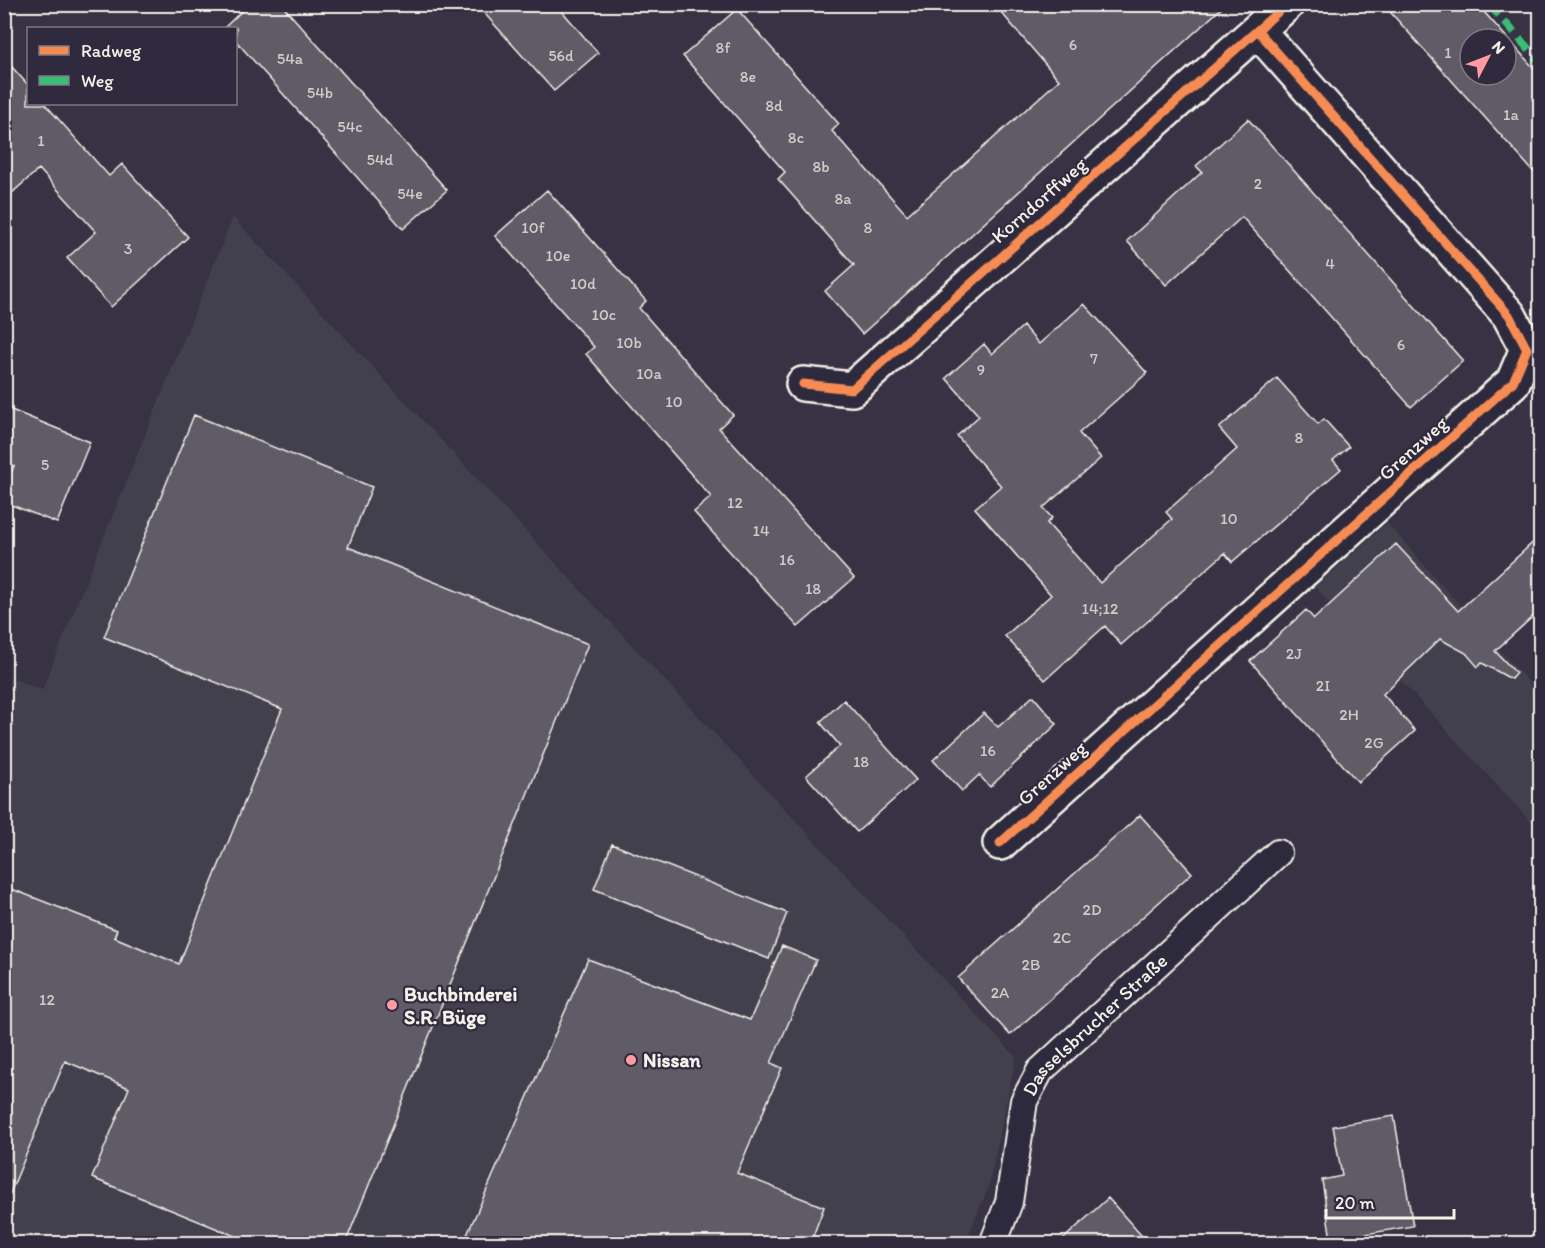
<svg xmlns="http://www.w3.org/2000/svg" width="1545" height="1248" viewBox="0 0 1545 1248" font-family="Itim,sans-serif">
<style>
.built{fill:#433f4e}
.building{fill:#5f5c67;stroke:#f4f1e8;stroke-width:1.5;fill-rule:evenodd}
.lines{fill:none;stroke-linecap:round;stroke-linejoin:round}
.service-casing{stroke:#f4f1e8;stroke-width:30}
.minor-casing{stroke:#f4f1e8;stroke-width:38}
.service{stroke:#2f2a3d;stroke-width:26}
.minor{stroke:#2f2a3d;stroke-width:33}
.quiet{stroke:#3abd76;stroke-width:8;stroke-dasharray:15 8;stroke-linecap:butt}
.cycleway-casing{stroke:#2f2a3d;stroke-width:13}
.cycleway{stroke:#f68b52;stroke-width:9}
.poi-dot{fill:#ff9aa2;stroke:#2f2a3d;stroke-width:2}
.labels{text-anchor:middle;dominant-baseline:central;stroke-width:4.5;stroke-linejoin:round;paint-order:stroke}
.number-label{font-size:16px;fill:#cfccc8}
.street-label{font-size:20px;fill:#f4f1e8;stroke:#2f2a3d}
.poi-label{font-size:20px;font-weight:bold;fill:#f4f1e8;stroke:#2f2a3d;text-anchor:start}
</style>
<rect width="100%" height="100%" fill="#373244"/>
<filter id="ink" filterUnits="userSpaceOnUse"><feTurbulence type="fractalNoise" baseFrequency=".0167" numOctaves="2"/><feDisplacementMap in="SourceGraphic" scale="12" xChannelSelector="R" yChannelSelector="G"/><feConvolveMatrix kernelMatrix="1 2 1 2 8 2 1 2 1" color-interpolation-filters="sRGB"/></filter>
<g filter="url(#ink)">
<path class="built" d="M 233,217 L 1016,1057 L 988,1189 L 965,1243 L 5,1243 L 4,675 L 42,690 Z
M 1387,523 L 1540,695 L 1540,832 L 1315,587 Z"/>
<path class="building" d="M 249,4 L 281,4 L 447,190 L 403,229 L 236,41 L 236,28 L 224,28 Z
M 476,4 L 556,4 L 598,53 L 554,91 Z
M 994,4 L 1226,4 L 862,334 L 825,291 L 854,265 L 778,179 L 785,172 L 683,56 L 737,9 L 839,124 L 832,131 L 907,215 L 1059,80 Z
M 1383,4 L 1477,4 L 1540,75 L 1540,179 ZM 1470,39 L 1506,39 L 1506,75 L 1470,75 Z
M 4,58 L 28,85 L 28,104 L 45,104 L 109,176 L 122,164 L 188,237 L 111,307 L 67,258 L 96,232 L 39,169 L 4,200 Z
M 1248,119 L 1463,361 L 1411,407 L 1242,217 L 1166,285 L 1127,241 L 1202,172 L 1196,166 Z
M 547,190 L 646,301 L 639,308 L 733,415 L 719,428 L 854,578 L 798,627 L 694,512 L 711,497 L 586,354 L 594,347 L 495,236 Z
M 1084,304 L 1147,373 L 1079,433 L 1101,458 L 1043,508 L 1052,518 L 1047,523 L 1100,583 L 1172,519 L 1166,512 L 1237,449 L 1219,428 L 1277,378 L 1318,424 L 1324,419 L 1349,447 L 1333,460 L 1341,469 L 1232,562 L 1225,553 L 1121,645 L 1105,626 L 1045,680 L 1005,636 L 1051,595 L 975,508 L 1001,486 L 957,436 L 979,416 L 946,378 L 984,344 L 992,354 L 1023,326 L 1039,344 Z
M 4,407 L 90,442 L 57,523 L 4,502 L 4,490 L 14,466 L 4,462 Z
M 194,415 L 372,487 L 348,547 L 588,644 L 345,1244 L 255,1244 L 92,1178 L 129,1088 L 65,1061 L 4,1208 L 4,886 L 117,930 L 114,937 L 179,964 L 282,709 L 104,637 Z
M 1540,536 L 1540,610 L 1495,651 L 1516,673 L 1511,679 L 1482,663 L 1478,667 L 1466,653 L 1440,639 L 1383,694 L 1415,731 L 1358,782 L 1250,661 L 1306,610 L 1314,619 L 1396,544 L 1458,611 Z
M 1033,696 L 1057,724 L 990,787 L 979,775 L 962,791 L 933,760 L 984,713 L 998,727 Z
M 844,700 L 916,780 L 857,832 L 806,776 L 840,746 L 820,722 Z
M 1140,815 L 1192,873 L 1010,1035 L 958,978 Z
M 612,844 L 787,913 L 769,959 L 594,889 Z
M 782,946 L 816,960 L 771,1063 L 782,1068 L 737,1173 L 824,1207 L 810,1244 L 463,1244 L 588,959 L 750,1020 Z
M 1394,1116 L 1413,1226 L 1331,1240 L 1322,1180 L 1342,1176 L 1333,1126 Z
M 1108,1198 L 1149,1244 L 1058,1244 Z"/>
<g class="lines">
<g class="service-casing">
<g id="service">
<path id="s1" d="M 993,1244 L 1009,1202 L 1024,1101 L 1040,1071 L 1278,853"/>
</g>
</g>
<g class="minor-casing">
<path id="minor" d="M 803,384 L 852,389 L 1287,4
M 1000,843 L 1513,382 L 1527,349 L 1509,315 L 1258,31"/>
</g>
<use href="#service" class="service"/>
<use href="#minor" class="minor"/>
<path class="quiet" d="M 1489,4 L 1540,62"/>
<g class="cycleway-casing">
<path id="cycleway" d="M 803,384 L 852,389 L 1287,4
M 1000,843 L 1513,382 L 1527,349 L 1509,315 L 1258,31"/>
</g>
<use href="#cycleway" class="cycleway"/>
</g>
</g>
<g class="poi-dot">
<circle cx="392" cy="1005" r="6"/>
<circle cx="631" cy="1060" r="6"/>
</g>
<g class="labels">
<g class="number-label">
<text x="1073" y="44">6</text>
<text x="723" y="47">8f</text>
<text x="1448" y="52">1</text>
<text x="561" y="55">56d</text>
<text x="290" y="58">54a</text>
<text x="748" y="76">8e</text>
<text x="320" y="92">54b</text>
<text x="774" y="105">8d</text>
<text x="1511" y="114">1a</text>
<text x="350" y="126">54c</text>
<text x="796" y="137">8c</text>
<text x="41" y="140">1</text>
<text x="380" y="159">54d</text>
<text x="821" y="166">8b</text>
<text x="1258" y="183">2</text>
<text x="410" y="193">54e</text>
<text x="843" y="198">8a</text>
<text x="533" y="227">10f</text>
<text x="868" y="227">8</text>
<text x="128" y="248">3</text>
<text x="558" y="255">10e</text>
<text x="1330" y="263">4</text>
<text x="583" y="283">10d</text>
<text x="604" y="314">10c</text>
<text x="629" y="342">10b</text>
<text x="1401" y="344">6</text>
<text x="1094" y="358">7</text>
<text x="981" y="369">9</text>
<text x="649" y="373">10a</text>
<text x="674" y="401">10</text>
<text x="1299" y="437">8</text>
<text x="45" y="464">5</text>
<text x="735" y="502">12</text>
<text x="1229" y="518">10</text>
<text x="761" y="530">14</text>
<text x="787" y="559">16</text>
<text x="813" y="588">18</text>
<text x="1100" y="608">14;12</text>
<text x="1294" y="653">2J</text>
<text x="1323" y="685">2I</text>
<text x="1349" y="714">2H</text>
<text x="1374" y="742">2G</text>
<text x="988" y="750">16</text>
<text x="861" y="761">18</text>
<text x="1092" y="909">2D</text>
<text x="1062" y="937">2C</text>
<text x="1031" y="964">2B</text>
<text x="1000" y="992">2A</text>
<text x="47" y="999">12</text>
</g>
<g class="street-label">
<text transform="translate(1039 200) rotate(-41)">Korndorffweg</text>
<text transform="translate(1413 448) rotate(-42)">Grenzweg</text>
<text transform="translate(1052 773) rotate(-42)">Grenzweg</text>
<text stroke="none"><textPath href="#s1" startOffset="252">Dasselsbrucher Straße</textPath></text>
</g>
<g class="poi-label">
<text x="404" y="994">Buchbinderei<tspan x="404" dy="23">S.R. Büge</tspan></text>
<text x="643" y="1060">Nissan</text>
</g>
</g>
<rect width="1545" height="1248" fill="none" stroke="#2f2a3d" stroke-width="24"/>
<rect x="12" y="12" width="1521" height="1224" fill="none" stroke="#f4f1e8" stroke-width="2" filter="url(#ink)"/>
<rect x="27" y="27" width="210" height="78" fill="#2f2a3d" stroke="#7e7a81" stroke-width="1.5"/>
<rect x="39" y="46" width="30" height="9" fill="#f68b52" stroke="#7e7a81" stroke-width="1.5"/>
<text x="81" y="57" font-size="18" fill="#f4f1e8">Radweg</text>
<rect x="39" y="76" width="30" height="9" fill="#3abd76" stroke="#7e7a81" stroke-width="1.5"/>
<text x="81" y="87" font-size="18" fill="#f4f1e8">Weg</text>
<g transform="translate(1488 57) rotate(48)"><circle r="28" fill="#2f2a3d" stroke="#7e7a81" stroke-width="1.5"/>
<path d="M0-4.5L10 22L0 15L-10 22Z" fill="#ff9aa2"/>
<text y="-9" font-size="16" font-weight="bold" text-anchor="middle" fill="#f4f1e8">N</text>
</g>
<path d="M1326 1209v9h128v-9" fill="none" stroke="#f4f1e8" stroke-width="3"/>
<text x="1335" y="1209" font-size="18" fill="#f4f1e8" stroke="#2f2a3d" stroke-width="4.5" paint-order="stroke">20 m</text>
</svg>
